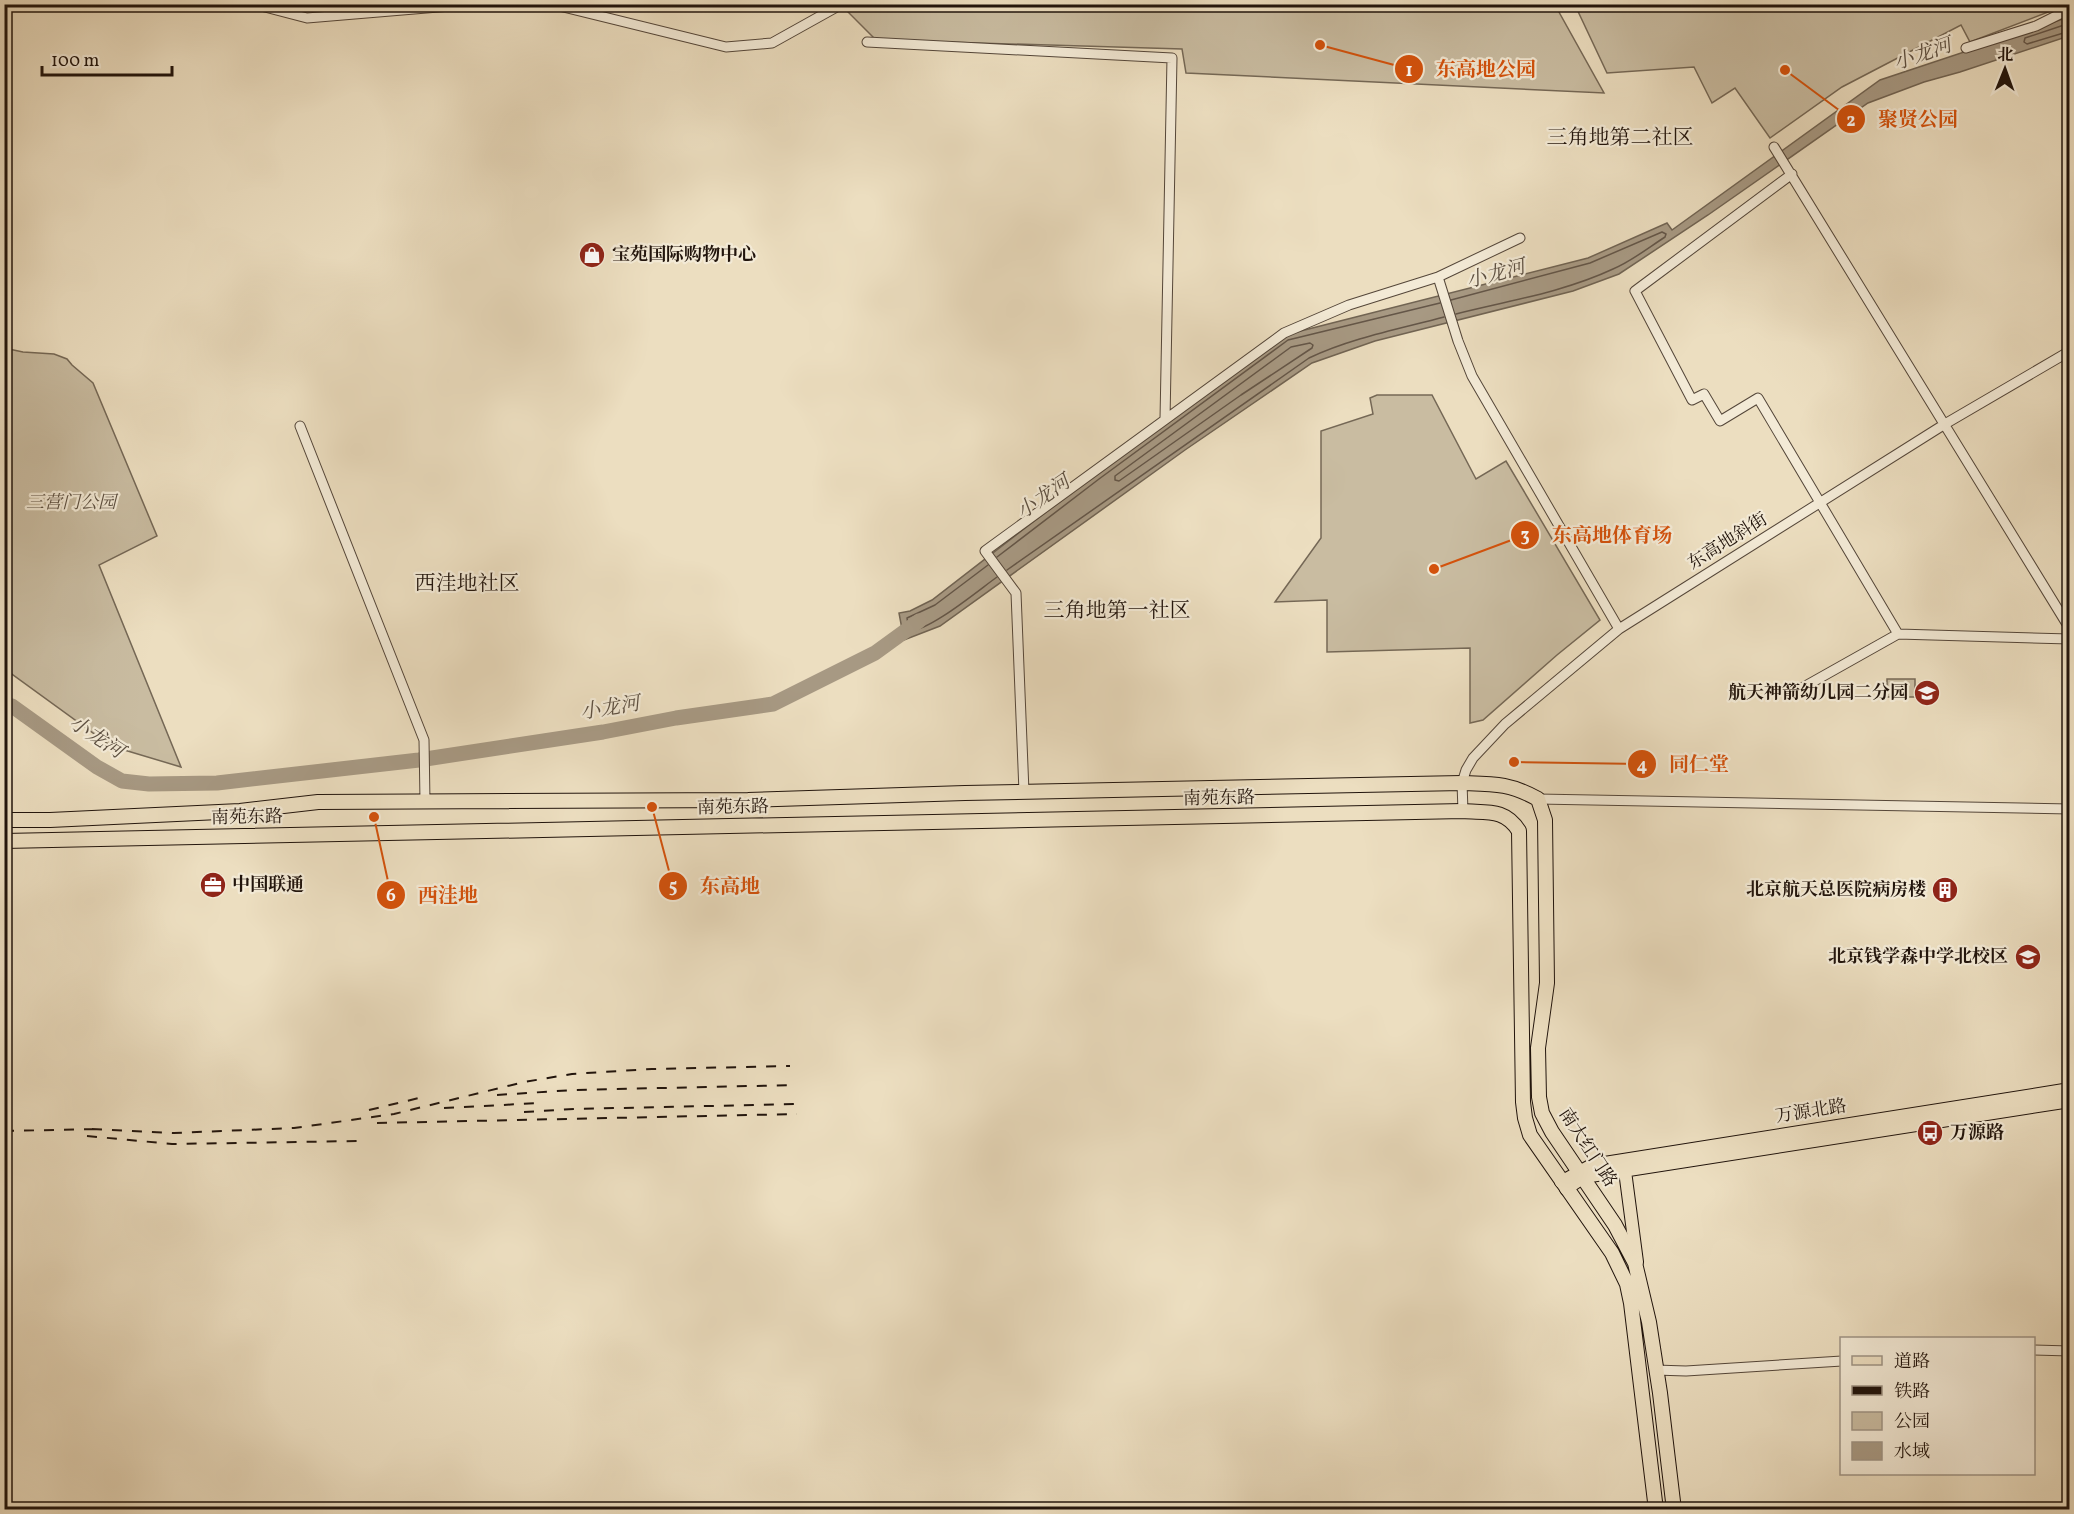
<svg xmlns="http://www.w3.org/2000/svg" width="2074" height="1514" viewBox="0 0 2074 1514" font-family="Vollkorn,'Noto Serif SC',serif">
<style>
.green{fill:#c9bca1;stroke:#756856;stroke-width:1.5}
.water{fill:#a79983;stroke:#716453;stroke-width:1.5}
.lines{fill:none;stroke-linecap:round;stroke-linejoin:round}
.shore{stroke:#645648;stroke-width:1.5}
.river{stroke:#a79983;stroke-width:15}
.minor-casing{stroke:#544639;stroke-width:11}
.major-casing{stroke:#21140c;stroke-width:14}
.highway-casing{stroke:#21140c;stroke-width:16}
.minor{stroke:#f3ead6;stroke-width:9}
.major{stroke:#ecdec0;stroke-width:12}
.highway{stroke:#ecdec0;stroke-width:14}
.rail{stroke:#21140c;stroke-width:2;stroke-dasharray:10 10;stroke-linecap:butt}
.labels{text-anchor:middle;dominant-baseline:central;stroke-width:4.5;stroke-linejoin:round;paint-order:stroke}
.poi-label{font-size:18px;font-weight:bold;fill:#21140c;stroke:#f3ead6;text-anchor:start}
.park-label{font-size:18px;font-style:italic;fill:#5c4f40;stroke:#f3ead6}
.street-label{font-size:18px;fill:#21140c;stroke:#f3ead6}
.water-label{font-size:20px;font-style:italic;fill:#5d5042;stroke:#f3ead6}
.quarter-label{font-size:21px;fill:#21140c;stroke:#f3ead6}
.leader{fill:none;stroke:#d4520c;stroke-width:2}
.callout-dot{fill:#d4520c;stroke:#f3ead6;stroke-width:2}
.mark-label{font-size:18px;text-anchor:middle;font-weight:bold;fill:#fff}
.callout-label{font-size:20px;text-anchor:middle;font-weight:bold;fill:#d4520c;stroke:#f3ead6;stroke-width:4.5;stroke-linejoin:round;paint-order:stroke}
</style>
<rect width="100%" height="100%" fill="#ecdec0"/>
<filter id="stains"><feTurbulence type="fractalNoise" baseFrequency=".00333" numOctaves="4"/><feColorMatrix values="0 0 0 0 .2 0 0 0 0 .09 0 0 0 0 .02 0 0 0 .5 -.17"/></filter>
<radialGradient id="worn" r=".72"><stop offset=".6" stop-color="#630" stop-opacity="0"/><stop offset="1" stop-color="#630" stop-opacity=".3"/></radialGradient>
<path class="green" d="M 856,4 L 1555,5 L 1604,93 L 1186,73 L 1182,49 L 876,40 L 846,10 Z
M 2069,4 L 1970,42 L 1961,25 L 1842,87 L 1770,138 L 1735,88 L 1712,103 L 1694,67 L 1607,73 L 1575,5 Z
M 4,348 L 23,352 L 54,354 L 67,359 L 72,365 L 93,383 L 157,536 L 99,565 L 181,767 L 111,746 L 5,669 Z
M 1377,395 L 1432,395 L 1476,479 L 1506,461 L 1600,620 L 1557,655 L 1483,720 L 1470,723 L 1470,648 L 1327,652 L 1327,600 L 1275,602 L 1321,538 L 1321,431 L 1373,414 L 1370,398 Z
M 1887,679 L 1915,679 L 1915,697 L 1887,697 Z"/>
<path class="water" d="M 2069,17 L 2069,36 L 1960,72 L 1924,82 L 1868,103 L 1708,215 L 1619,274 L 1573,291 L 1375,341 L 1312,363 L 1185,450 L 940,626 L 904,640 L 899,613 L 910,611 L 932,600 L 1095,474 L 1285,335 L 1588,258 L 1667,223 L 1672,230 L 1880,80 Z"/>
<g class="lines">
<path class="shore" d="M 2070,23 L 2025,38 L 2024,42 L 2027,44 L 2070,31
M 1451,300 L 1590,263 L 1662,232 L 1666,234 L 1665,237 C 1648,248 1632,261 1613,269 C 1564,292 1508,301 1456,314
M 1310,343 L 1313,345 L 1312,348 L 1241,395 L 1119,481 L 1115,480 L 1115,476 L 1291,347 Z
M 997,557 L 1099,479 L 1288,340 L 1440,303
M 988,565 L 935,605 L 907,618 L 909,630 C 926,634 980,589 997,577
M 1007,570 L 1309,358 C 1351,338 1399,329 1444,317"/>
<path class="river" d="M 4,704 L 12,706 L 97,767 L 122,781 L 149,784 L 217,783 L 419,760 L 603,732 L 676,718 L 773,704 L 875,653 L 919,621"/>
<g class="minor-casing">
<path id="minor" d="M 254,4 L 307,18 L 474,4
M 551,4 L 726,47 L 772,43 L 842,4
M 867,42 L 1172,58 L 1165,419
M 1966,48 L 2036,26 L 2070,9
M 1774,147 L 2070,629
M 1792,174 L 1635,291 L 1692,400 L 1704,394 L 1720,421 L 1758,398 L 1898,634
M 1438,277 L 1458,341 L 1472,376 L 1619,629
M 300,426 L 424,740 L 425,801
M 1793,693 L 1898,634 L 2070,639
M 1024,792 L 1016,593 L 985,551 L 1284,333 L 1349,305 L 1438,277 L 1520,238
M 1538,799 L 2070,809
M 1463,811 L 1462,783 L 1466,770 L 1473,758 L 1505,724 L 1619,629 L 1945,424 L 2070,351
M 2034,1350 L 2070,1351
M 1655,1370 L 1686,1371 L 1842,1361"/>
</g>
<g class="major-casing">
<path id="major" d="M 1625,1171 L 1637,1262
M 1561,1182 L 1592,1165 L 2070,1089
M 1566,1189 L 1584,1177 L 2070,1101"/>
</g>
<g class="highway-casing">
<path id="highway" d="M 4,820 L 50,820 L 240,811 L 318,802 L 748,800 L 965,793 L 1462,783 C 1494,784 1509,783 1538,799 L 1545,820 L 1547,983 L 1538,1048 L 1539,1097 L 1542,1113 L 1552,1132 L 1615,1225 L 1635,1263 L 1649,1322 L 1660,1393 L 1674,1510
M 4,841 L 1463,811 C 1486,813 1505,808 1519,831 L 1523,1102 L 1525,1118 L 1530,1135 L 1612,1253 L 1627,1284 L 1631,1303 L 1656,1510"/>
</g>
<use href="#minor" class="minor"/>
<use href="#major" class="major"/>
<use href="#highway" class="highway"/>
<path class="rail" d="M 497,1095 L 573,1090 L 796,1085
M 444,1108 L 540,1103
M 369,1110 L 419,1098
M 524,1112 L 574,1109 L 798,1104
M 377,1123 L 797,1114
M 92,1129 L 174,1133 L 294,1128 L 394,1114 L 524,1082 L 572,1074 L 652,1069 L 790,1066
M 4,1131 L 100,1129
M 87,1136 L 172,1144 L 360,1141"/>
</g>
<defs>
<g id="shop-disc" transform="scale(1.35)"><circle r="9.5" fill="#8f2418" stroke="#f3ead6"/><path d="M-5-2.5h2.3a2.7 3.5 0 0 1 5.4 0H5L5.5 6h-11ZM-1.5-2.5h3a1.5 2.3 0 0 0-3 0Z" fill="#fff"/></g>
<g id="school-disc" transform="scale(1.35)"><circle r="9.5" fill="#8f2418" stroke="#f3ead6"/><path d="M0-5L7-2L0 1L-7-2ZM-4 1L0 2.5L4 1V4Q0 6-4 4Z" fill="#fff"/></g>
<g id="office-disc" transform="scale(1.35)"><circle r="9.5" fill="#8f2418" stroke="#f3ead6"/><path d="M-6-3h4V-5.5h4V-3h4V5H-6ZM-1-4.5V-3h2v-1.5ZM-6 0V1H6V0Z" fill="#fff"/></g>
<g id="building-disc" transform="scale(1.35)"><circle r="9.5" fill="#8f2418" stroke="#f3ead6"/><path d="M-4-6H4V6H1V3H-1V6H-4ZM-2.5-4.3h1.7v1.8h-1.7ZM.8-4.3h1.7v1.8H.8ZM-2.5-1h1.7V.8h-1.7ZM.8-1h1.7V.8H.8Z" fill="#fff"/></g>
<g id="bus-disc" transform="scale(1.35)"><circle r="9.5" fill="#8f2418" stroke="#f3ead6"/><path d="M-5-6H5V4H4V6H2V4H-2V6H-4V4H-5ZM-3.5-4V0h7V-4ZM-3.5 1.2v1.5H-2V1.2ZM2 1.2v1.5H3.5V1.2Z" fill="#fff"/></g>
</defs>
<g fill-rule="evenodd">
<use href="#shop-disc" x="592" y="255"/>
<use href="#school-disc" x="1927" y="693"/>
<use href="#office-disc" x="213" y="885"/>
<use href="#building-disc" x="1945" y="890"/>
<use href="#school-disc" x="2028" y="957"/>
<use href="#bus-disc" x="1930" y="1133"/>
</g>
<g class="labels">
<g class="poi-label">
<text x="612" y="255">宝苑国际购物中心</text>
<text x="1908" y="693" text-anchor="end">航天神箭幼儿园二分园</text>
<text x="232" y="885">中国联通</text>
<text x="1926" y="890" text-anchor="end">北京航天总医院病房楼</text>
<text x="2008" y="957" text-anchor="end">北京钱学森中学北校区</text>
<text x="1950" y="1133">万源路</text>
</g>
<g class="park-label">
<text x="71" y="503">三营门公园</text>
</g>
<g class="street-label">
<text transform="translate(1728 542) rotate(-32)">东高地斜街</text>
<text transform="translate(1219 799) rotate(-1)">南苑东路</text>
<text transform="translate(733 808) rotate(-1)">南苑东路</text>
<text transform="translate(247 818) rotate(-1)">南苑东路</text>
<text transform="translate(1811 1112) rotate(-9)">万源北路</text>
<text transform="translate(1587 1148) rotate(57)">南大红门路</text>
</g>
<g class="water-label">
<text transform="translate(1923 55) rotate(-19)">小龙河</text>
<text transform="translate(1496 275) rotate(-15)">小龙河</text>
<text transform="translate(1044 498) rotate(-35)">小龙河</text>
<text transform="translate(610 709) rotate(-9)">小龙河</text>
<text transform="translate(96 738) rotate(33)">小龙河</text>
</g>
<g class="quarter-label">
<text x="1620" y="138">三角地第二社区</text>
<text x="467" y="584">西洼地社区</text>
<text x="1117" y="611">三角地第一社区</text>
</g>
</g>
<path class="leader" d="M1320 45L1409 69M1785 70L1851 119M1434 569L1525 535M1514 762L1642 764M652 807L673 886M374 817L391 895"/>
<g class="callout-dot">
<circle cx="1320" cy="45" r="6"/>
<circle cx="1785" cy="70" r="6"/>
<circle cx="1434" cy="569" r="6"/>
<circle cx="1514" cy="762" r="6"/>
<circle cx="652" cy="807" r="6"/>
<circle cx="374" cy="817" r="6"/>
<circle cx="1409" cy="69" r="15"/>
<circle cx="1851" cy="119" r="15"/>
<circle cx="1525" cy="535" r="15"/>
<circle cx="1642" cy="764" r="15"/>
<circle cx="673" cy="886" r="15"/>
<circle cx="391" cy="895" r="15"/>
</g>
<g class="mark-label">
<text x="1409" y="76">1</text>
<text x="1851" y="126">2</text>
<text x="1525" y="541">3</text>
<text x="1642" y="771">4</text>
<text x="673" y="892">5</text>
<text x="391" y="901">6</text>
</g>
<g class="callout-label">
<text x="1486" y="76">东高地公园</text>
<text x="1918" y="126">聚贤公园</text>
<text x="1612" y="542">东高地体育场</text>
<text x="1699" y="771">同仁堂</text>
<text x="730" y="893">东高地</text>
<text x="448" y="902">西洼地</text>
</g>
<rect width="2074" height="1514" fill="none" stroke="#ecdec0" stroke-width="24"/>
<rect x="6" y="6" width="2062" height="1502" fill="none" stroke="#21140c" stroke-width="3"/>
<rect x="12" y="12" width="2050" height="1490" fill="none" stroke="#21140c" stroke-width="1.5"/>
<rect x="1840" y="1337" width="195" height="138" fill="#f3ead6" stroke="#9f9485" stroke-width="1.5"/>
<rect x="1852" y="1356" width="30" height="9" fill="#ecdec0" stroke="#9f9485" stroke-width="1.5"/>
<text x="1894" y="1367" font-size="18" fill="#21140c">道路</text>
<rect x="1852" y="1386" width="30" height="9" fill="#21140c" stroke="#9f9485" stroke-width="1.5"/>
<text x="1894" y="1397" font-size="18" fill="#21140c">铁路</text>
<rect x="1852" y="1412" width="30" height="18" fill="#c9bca1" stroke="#9f9485" stroke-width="1.5"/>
<text x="1894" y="1427" font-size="18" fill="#21140c">公园</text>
<rect x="1852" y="1442" width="30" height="18" fill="#a79983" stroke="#9f9485" stroke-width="1.5"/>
<text x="1894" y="1457" font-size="18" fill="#21140c">水域</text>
<g transform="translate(2005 69) rotate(1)" stroke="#f3ead6" stroke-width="4.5" paint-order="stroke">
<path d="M0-4.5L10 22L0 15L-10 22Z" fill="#21140c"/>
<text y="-9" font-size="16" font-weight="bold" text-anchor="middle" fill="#21140c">北</text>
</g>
<path d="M42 66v9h130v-9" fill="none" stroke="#21140c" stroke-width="3"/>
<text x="51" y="66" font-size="18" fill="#21140c" stroke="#f3ead6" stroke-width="4.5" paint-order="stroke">100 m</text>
<rect width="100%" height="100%" filter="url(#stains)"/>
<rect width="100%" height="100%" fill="url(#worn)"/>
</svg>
